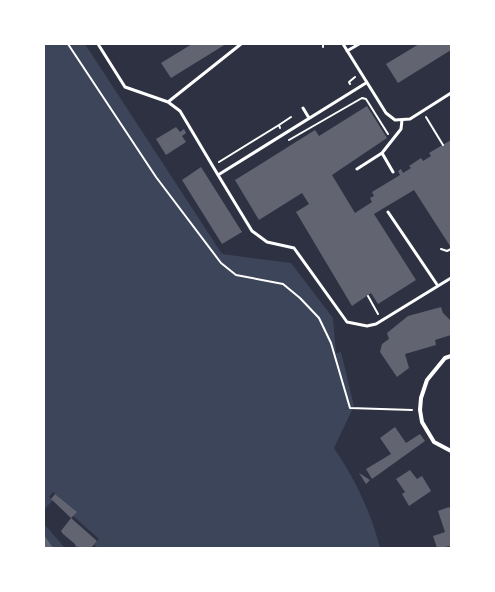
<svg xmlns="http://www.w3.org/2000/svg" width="495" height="592" viewBox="0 0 495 592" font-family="Helvetica,sans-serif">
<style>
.green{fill:#3c4559}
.building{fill:#626471}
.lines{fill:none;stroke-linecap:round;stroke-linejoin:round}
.path{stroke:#fff;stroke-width:2}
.service{stroke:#fff;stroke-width:3}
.minor{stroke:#fff;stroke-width:4}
</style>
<rect width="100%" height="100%" fill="#2d3142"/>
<path class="green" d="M 44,44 L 85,44 L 222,254 L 291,263 L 333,318 L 336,353 L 341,352 L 354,406 L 334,448 C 355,479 371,512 380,548 L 98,548 L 94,545 L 99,539 L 73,516 L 76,512 L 53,492 L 49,497 L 53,500 L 44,510 Z
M 44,523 L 45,525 L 65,548 L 44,548 Z"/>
<path class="building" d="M 192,44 L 226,44 L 171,78 L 161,63 Z
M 419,44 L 451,44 L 451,50 L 398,83 L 386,64 Z
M 367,106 L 387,138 L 332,175 L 355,213 L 372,202 L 370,198 L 374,196 L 372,192 L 400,175 L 398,171 L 401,169 L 403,173 L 411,168 L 409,166 L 421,158 L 423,161 L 431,156 L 429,153 L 451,140 L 451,246 L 450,246 L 414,190 L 374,214 L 416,280 L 378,304 L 371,293 L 352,306 L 296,212 L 309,204 L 302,193 L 259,220 L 235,180 L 315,130 L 319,136 Z
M 176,127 L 180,132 L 184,129 L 186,133 L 182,136 L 186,142 L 166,155 L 156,139 Z
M 201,167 L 242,232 L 222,244 L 182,180 Z
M 441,307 L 443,313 L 451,321 L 451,335 L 435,340 L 436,345 L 405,354 L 409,368 L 397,377 L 380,352 L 382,344 L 389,339 L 387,333 L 408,316 Z
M 395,427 L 406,443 L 420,434 L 425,441 L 372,479 L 366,469 L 391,454 L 380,438 Z
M 410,470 L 417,479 L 422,476 L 431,491 L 409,506 L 402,494 L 405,492 L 396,479 Z
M 359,473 L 370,480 L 366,484 Z
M 55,494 L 77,512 L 71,518 L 97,541 L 91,548 L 79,548 L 77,546 L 76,547 L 75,544 L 63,534 L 61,531 L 71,518 L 51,499 Z
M 449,507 L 451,510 L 451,546 L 437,548 L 433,536 L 445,532 L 438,511 Z
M 44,535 L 51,545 L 54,548 L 44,548 Z"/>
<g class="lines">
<path class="path" d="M 68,44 L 156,177 L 221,263 L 236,275 L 283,284 L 300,298 L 319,318 L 331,343 L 350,408 L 412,410
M 323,44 L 323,47
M 350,84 L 349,82 L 355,77
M 426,117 L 443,145
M 279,125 L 291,117
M 289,140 L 362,98 L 366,99 L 388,134
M 219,162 L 279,125 L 280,128
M 441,249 L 447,251 L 451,249
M 368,296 L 378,314"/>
<path class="service" d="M 98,44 L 125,87 L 168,102 L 180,111 L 218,175 L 366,83
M 343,44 L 386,113 L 395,120 L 410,119 L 451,93
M 347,51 L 359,44
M 168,102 L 241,44
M 303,108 L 309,118
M 382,153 L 393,172
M 357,169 L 382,153 L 401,129 L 402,120
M 218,175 L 252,231 L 267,242 L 294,248 L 347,322 L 367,326 L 376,324 L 451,278
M 388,212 L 438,286"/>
<path class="minor" d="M 451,356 L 445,358 L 427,380 L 421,398 L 420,410 L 422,422 L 434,442 L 451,451"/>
</g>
<rect width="495" height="592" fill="none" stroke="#ffffff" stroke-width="90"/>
</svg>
